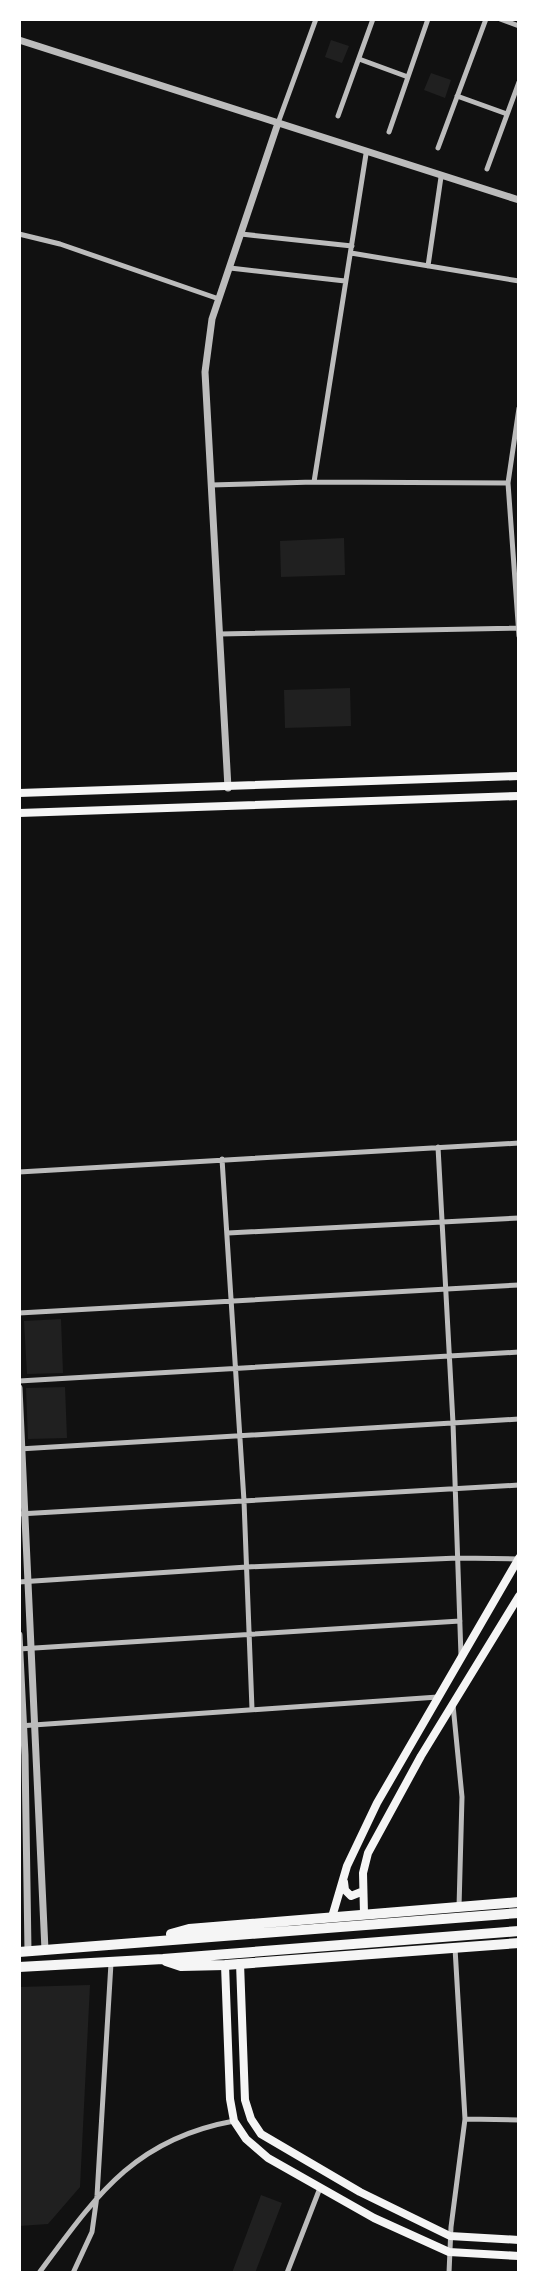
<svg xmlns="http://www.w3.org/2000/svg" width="538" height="2292" viewBox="0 0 538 2292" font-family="Barlow,sans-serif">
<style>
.green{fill:#202020}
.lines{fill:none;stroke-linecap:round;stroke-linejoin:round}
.minor{stroke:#bcbcbc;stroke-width:5}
.tertiary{stroke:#bcbcbc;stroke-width:7}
.secondary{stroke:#f5f5f5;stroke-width:8}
.trunk{stroke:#f5f5f5;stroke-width:10}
</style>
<rect width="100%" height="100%" fill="#111"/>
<path class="green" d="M 331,40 L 349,46 L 342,63 L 325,57 Z
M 431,73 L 451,80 L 445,98 L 424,90 Z
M 344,538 L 345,575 L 281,577 L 280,541 Z
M 350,688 L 351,726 L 285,728 L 284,690 Z
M 61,1319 L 63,1373 L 27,1374 L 24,1321 Z
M 65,1387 L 67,1438 L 28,1439 L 26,1388 Z
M 90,1985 L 80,2187 L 48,2224 L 19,2226 L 19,1987 Z
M 261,2195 L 282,2203 L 255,2273 L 232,2273 Z"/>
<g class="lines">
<path class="minor" d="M 500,19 L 519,26
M 359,59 L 408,77
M 457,96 L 507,114
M 338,116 L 373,19
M 278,123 L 316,19
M 389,132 L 428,19
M 438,148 L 486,19
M 487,169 L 519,82
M 19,234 L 60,244 L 219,299
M 241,234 L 352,246
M 351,253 L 519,281
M 428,266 L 441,177
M 230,268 L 345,281
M 519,408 L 508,483 L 519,636
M 314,482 L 366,154
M 211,485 L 314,482 L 508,483
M 220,634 L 518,628
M 438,1147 L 453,1423 L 461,1656
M 222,1159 L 244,1501 L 252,1709
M 19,1172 L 519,1143
M 228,1233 L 519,1218
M 19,1313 L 519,1285
M 19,1381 L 519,1352
M 19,1449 L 519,1419
M 19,1514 L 519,1485
M 19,1582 L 247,1567 L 458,1558 L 518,1559
M 19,1649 L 460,1621
M 453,1705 L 462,1797 L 459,1907
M 19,1726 L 438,1697
M 465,2119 L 519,2120
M 39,2273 C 96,2196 134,2139 234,2121
M 73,2273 L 92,2232 L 97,2196 L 111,1963
M 287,2273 L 320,2188
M 449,2273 L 451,2227 L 465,2119 L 455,1948"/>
<path class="tertiary" d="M 19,40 L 519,200
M 228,788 L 205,372 L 212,319 L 278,123
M 19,1388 L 45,1950
M 19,1635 L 25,1755 L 28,1951"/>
<path class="secondary" d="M 19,793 L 519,776
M 19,813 L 519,796
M 344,1882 L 345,1890 L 351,1896 L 361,1892
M 364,1914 L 363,1873 L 368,1853 L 421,1756 L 519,1596
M 332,1917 L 347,1866 L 377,1803 L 519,1558
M 240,1963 L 245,2100 L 251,2119 L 261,2134 L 360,2192 L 450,2236 L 519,2240
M 225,1965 L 230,2099 L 234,2121 L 246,2139 L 268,2158 L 374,2218 L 449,2252 L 519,2256"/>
<path class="trunk" d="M 171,1934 L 189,1929 L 519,1902
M 19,1952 L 519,1913
M 166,1961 L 181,1966 L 225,1965 L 519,1943
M 19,1967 L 163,1959 L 519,1931"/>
</g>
<rect width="538" height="2292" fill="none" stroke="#ffffff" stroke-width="42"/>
</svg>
